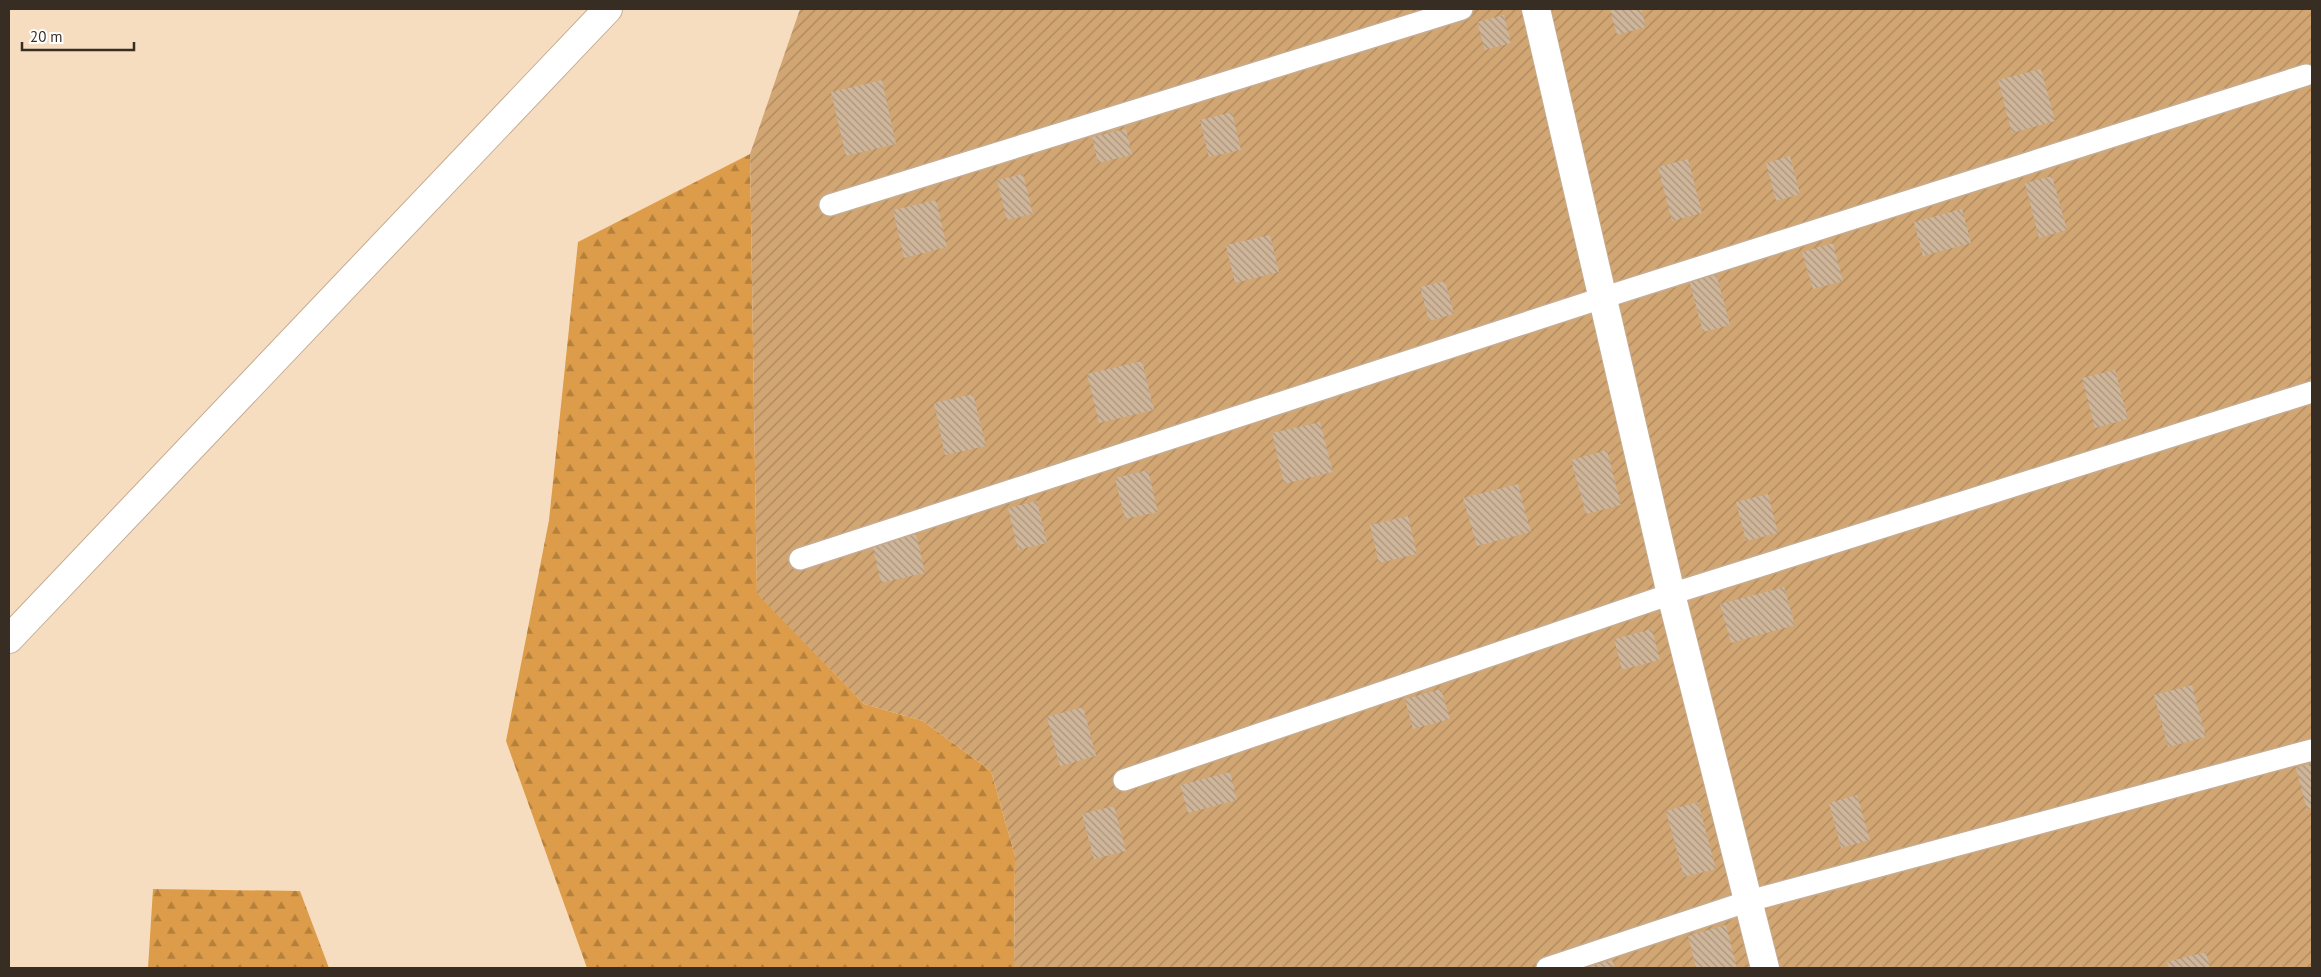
<svg xmlns="http://www.w3.org/2000/svg" width="2321" height="977" viewBox="0 0 2321 977" font-family="'PT Sans',sans-serif">
<style>
.forest{fill:url(#forest-firs)}
.garden{fill:url(#garden-furrows)}
.building{fill:url(#building-back-hatch)}
.lines{fill:none;stroke-linecap:round;stroke-linejoin:round}
.service-casing{stroke:#c5ac91;stroke-width:24}
.minor-casing{stroke:#c5ac91;stroke-width:30}
.tertiary-casing{stroke:#c5ac91;stroke-width:30}
.service{stroke:#fff;stroke-width:21}
.minor{stroke:#fff;stroke-width:28}
.tertiary{stroke:#fff;stroke-width:28}
</style>
<defs>
<pattern id="forest-firs" width="22" height="20" patternUnits="userSpaceOnUse" patternTransform="scale(1.25)"><rect width="22" height="20" fill="#dd9c49"/><path d="M5 1l3.5 6h-7zM16 11l3.5 6h-7z" fill="#b4803c"/></pattern>
<pattern id="garden-furrows" width="10" height="10" patternUnits="userSpaceOnUse" patternTransform="scale(1.25)"><rect width="10" height="10" fill="#d2a673"/><path d="M-1 1l2-2M0 10L10 0M9 11l2-2" fill="none" stroke="#ab885e"/></pattern>
<pattern id="building-back-hatch" width="6" height="6" patternUnits="userSpaceOnUse" patternTransform="scale(1.25)"><rect width="6" height="6" fill="#cfb69a"/><path d="M-1 5l2 2M0 0l6 6M5-1l2 2" fill="none" stroke="#a9947d"/></pattern>
</defs>
<rect width="100%" height="100%" fill="#f7ddc0"/>
<path class="forest" d="M 750,154 L 757,593 L 864,704 L 923,721 L 991,771 L 1015,856 L 1014,968 L 587,968 L 506,741 L 549,520 L 578,242 Z
M 153,889 L 300,891 L 329,968 L 148,968 Z"/>
<path class="garden" d="M 800,9 L 2312,9 L 2312,968 L 1014,968 L 1015,856 L 991,771 L 923,721 L 864,704 L 757,594 L 750,154 Z"/>
<path class="building" d="M 1610,9 L 1641,9 L 1646,27 L 1617,35 Z
M 1504,15 L 1511,43 L 1485,50 L 1477,22 Z
M 2041,69 L 2055,121 L 2012,133 L 1998,80 Z
M 882,80 L 896,144 L 846,156 L 831,92 Z
M 1232,112 L 1241,150 L 1209,157 L 1200,120 Z
M 1126,129 L 1132,155 L 1098,163 L 1092,137 Z
M 1790,156 L 1800,194 L 1776,201 L 1766,163 Z
M 1688,159 L 1702,213 L 1672,221 L 1658,167 Z
M 1023,174 L 1033,214 L 1007,220 L 997,180 Z
M 2052,176 L 2067,230 L 2039,238 L 2025,183 Z
M 936,200 L 947,247 L 904,258 L 893,210 Z
M 1962,209 L 1971,243 L 1923,256 L 1914,222 Z
M 1270,235 L 1279,272 L 1235,283 L 1226,245 Z
M 1833,243 L 1843,281 L 1813,289 L 1802,252 Z
M 1716,273 L 1730,325 L 1703,332 L 1689,280 Z
M 1445,281 L 1454,314 L 1429,321 L 1420,287 Z
M 1142,361 L 1154,410 L 1099,423 L 1087,374 Z
M 2115,370 L 2128,419 L 2095,428 L 2082,378 Z
M 973,394 L 986,446 L 945,455 L 934,403 Z
M 1320,422 L 1333,472 L 1284,484 L 1272,433 Z
M 1607,450 L 1621,505 L 1586,514 L 1571,460 Z
M 1148,470 L 1158,512 L 1125,519 L 1115,478 Z
M 1518,484 L 1531,532 L 1477,546 L 1463,498 Z
M 1768,494 L 1778,533 L 1746,541 L 1736,502 Z
M 1037,501 L 1047,543 L 1018,550 L 1008,508 Z
M 1408,516 L 1417,554 L 1379,563 L 1370,525 Z
M 916,534 L 925,573 L 881,583 L 872,544 Z
M 1784,587 L 1795,625 L 1731,643 L 1720,604 Z
M 1652,629 L 1660,660 L 1622,670 L 1614,639 Z
M 2192,685 L 2206,737 L 2168,747 L 2154,695 Z
M 1441,689 L 1450,719 L 1413,729 L 1405,699 Z
M 1083,707 L 1096,756 L 1060,766 L 1047,717 Z
M 2312,763 L 2312,808 L 2307,810 L 2296,768 Z
M 1230,772 L 1237,800 L 1188,813 L 1180,785 Z
M 1857,795 L 1870,840 L 1841,848 L 1829,803 Z
M 1698,802 L 1716,869 L 1684,877 L 1666,811 Z
M 1114,806 L 1126,851 L 1094,859 L 1082,814 Z
M 1726,925 L 1737,968 L 1696,968 L 1688,936 Z
M 2206,952 L 2210,968 L 2169,968 L 2167,962 Z
M 1612,960 L 1615,968 L 1583,968 Z"/>
<g class="lines">
<g class="service-casing">
<path id="service" d="M 830,205 L 1462,9
M 800,559 L 1602,298 L 2306,75
M 1124,780 L 1671,594 L 2312,392
M 1547,968 L 1749,901 L 2312,750"/>
</g>
<g class="minor-casing">
<path id="minor" d="M 1536,9 L 1671,594 L 1765,968"/>
</g>
<g class="tertiary-casing">
<path id="tertiary" d="M 9,639 L 608,9"/>
</g>
<use href="#service" class="service"/>
<use href="#minor" class="minor"/>
<use href="#tertiary" class="tertiary"/>
</g>
<rect width="2321" height="977" fill="none" stroke="#372d22" stroke-width="20"/>
<path d="M22 42v8h112v-8" fill="none" stroke="#372d22" stroke-width="2.5"/>
<text x="30" y="42" font-size="15" fill="#372d22" stroke="#ffffff" stroke-width="4" paint-order="stroke">20 m</text>
</svg>
